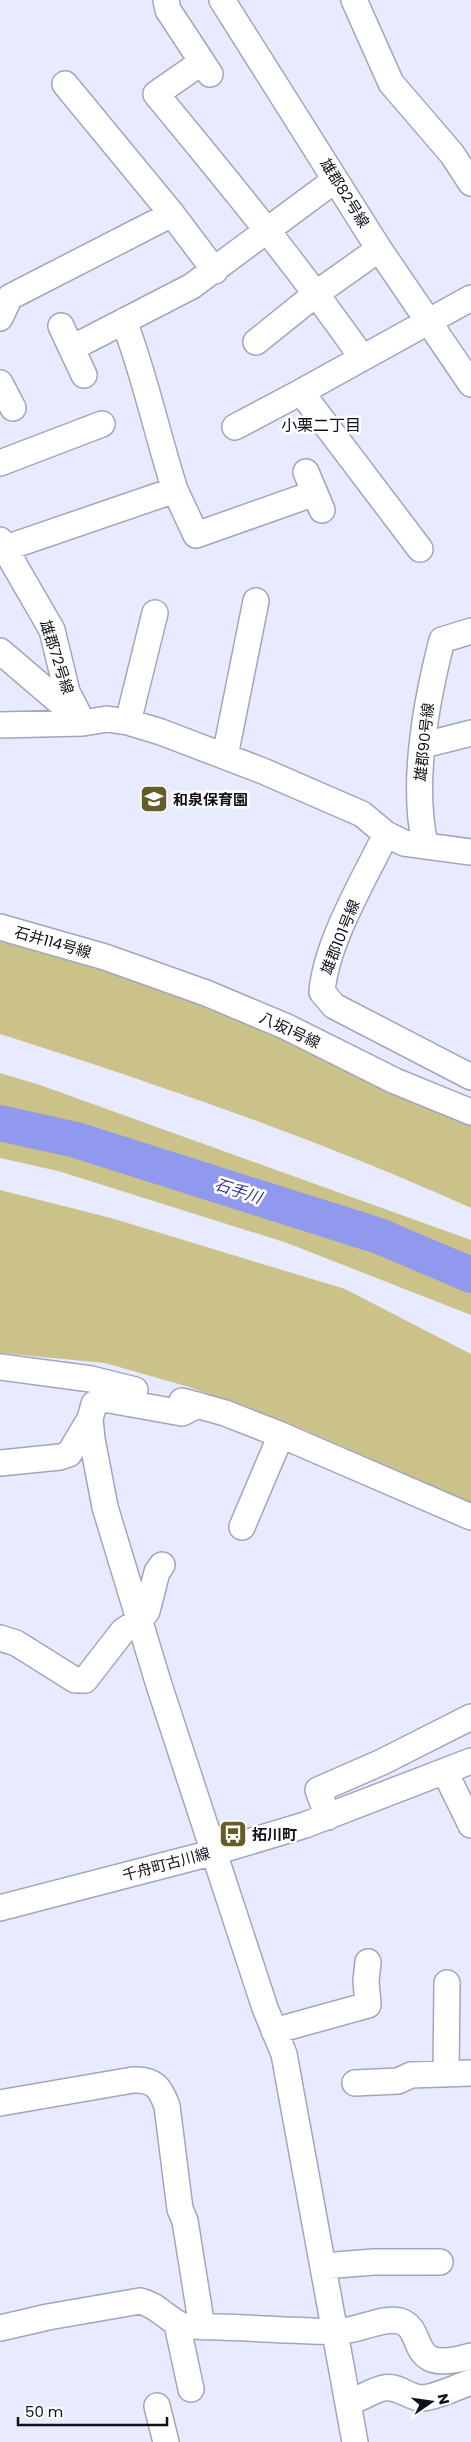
<svg xmlns="http://www.w3.org/2000/svg" width="471" height="2442" viewBox="0 0 471 2442" font-family="Poppins,'Noto Sans JP',sans-serif">
<style>
.green{fill:#cac289}
.lines{fill:none;stroke-linecap:round;stroke-linejoin:round}
.river{stroke:#9099ed;stroke-width:36}
.minor-casing{stroke:#a2a6bd;stroke-width:28}
.minor{stroke:#fff;stroke-width:25}
.labels{text-anchor:middle;dominant-baseline:central;stroke-width:5;stroke-linejoin:round;paint-order:stroke}
.street-label{font-size:15px;fill:#101119;stroke:#fff}
.poi-label{font-size:15px;font-weight:bold;fill:#101119;stroke:#fff;text-anchor:start}
.neighbourhood-label{font-size:16px;fill:#101119;stroke:#fff}
.water-label{font-size:16px;font-style:italic;fill:#383595;stroke:#fff}
</style>
<rect width="100%" height="100%" fill="#e8ebff"/>
<path class="green" d="M 0,940 L 84,962 L 243,1019 L 471,1121 L 471,1208 C 318,1139 160,1085 0,1034 Z
M 0,1073 L 40,1085 L 471,1240 L 471,1315 L 287,1243 L 58,1171 L 0,1158 Z
M 0,1190 L 111,1218 L 345,1289 L 471,1354 L 471,1506 L 399,1471 L 293,1425 L 189,1387 L 105,1363 L 0,1353 Z"/>
<g class="lines">
<path class="river" d="M 0,1123 L 76,1140 L 379,1236 L 471,1275"/>
<g class="minor-casing">
<path id="minor" d="M 166,0 L 168,10 L 210,74
M 222,0 L 379,249 L 471,384
M 354,0 L 391,83 L 452,154 L 471,183
M 202,62 L 156,94 C 227,180 297,265 361,356
M 65,84 L 172,214 L 215,271
M 0,318 L 10,297 L 172,214
M 124,321 C 145,376 157,434 175,490
M 61,326 L 84,375
M 256,342 L 317,293 L 379,249
M 72,348 L 192,286 L 335,180
M 0,383 L 13,408
M 235,427 L 301,392
M 0,463 L 102,424
M 306,472 L 322,510
M 0,540 L 52,630 L 67,692 L 83,723
M 3,549 L 175,490 L 196,535 L 315,493
M 420,549 L 301,392 L 471,298
M 0,651 L 76,716
M 128,722 L 155,613
M 0,725 L 83,723 L 107,719 L 128,722 L 161,732 L 263,771 L 362,814 L 386,834
M 424,745 L 471,733
M 225,756 L 256,601
M 425,844 C 411,781 426,702 442,640 L 471,631
M 471,852 L 404,843 L 386,834 C 364,880 326,942 322,992 L 334,1006 L 471,1077
M 0,927 L 105,957 L 206,993 L 287,1027 L 395,1081 L 471,1112
M 0,1367 L 91,1379 L 135,1390
M 182,1401 L 225,1413 L 281,1435 L 471,1517
M 198,1405 L 182,1413 L 104,1399 L 94,1404 L 90,1419 L 92,1439 L 105,1507 L 159,1685 L 265,2008 L 284,2054 L 355,2442
M 0,1463 L 60,1457 L 69,1454 L 90,1419
M 242,1527 L 281,1435
M 0,1638 L 16,1643 L 75,1680 L 85,1680 L 123,1631 L 140,1620 L 147,1611 L 157,1572 L 162,1565
M 445,1772 L 471,1825
M 328,1817 L 318,1790 L 382,1762 L 471,1717
M 0,1908 L 215,1852 L 305,1825 L 471,1761
M 274,2031 L 368,2005 L 366,1981 L 368,1962
M 446,2074 L 447,1983
M 355,2083 L 398,2081 L 411,2075 L 471,2073
M 0,2103 L 133,2080 C 154,2079 160,2087 167,2106 L 180,2209 L 185,2221 L 202,2327
M 323,2266 L 374,2262 L 440,2262
M 177,2324 L 191,2389
M 0,2328 L 48,2317 L 140,2301 C 158,2305 166,2319 183,2326 C 217,2327 252,2328 286,2330 C 307,2330 327,2333 348,2330 C 364,2328 384,2317 400,2321 C 428,2330 404,2376 471,2356
M 348,2402 C 362,2399 372,2390 384,2388 C 399,2385 408,2398 422,2398 C 438,2397 456,2387 471,2382
M 157,2406 L 166,2442"/>
</g>
<use href="#minor" class="minor"/>
</g>
<defs>
<g id="school-square" transform="scale(1.4375)"><rect x="-9" y="-9" width="18" height="18" rx="4" fill="#645c29" stroke="#fff"/><path d="M0-5L7-2L0 1L-7-2ZM-4 1L0 2.5L4 1V4Q0 6-4 4Z" fill="#fff"/></g>
<g id="bus-square" transform="scale(1.4375)"><rect x="-9" y="-9" width="18" height="18" rx="4" fill="#645c29" stroke="#fff"/><path d="M-5-6H5V4H4V6H2V4H-2V6H-4V4H-5ZM-3.5-4V0h7V-4ZM-3.5 1.2v1.5H-2V1.2ZM2 1.2v1.5H3.5V1.2Z" fill="#fff"/></g>
</defs>
<g fill-rule="evenodd">
<use href="#school-square" x="154" y="799"/>
<use href="#bus-square" x="233" y="1834"/>
</g>
<g class="labels">
<g class="street-label">
<text transform="translate(345 193) rotate(58)">雄郡82号線</text>
<text transform="translate(57 657) rotate(72)">雄郡72号線</text>
<text transform="translate(424 742) rotate(-84)">雄郡90号線</text>
<text transform="translate(340 937) rotate(-68)">雄郡101号線</text>
<text transform="translate(53 942) rotate(16)">石井114号線</text>
<text transform="translate(290 1030) rotate(25)">八坂1号線</text>
<text transform="translate(166 1864) rotate(-15)">千舟町古川線</text>
</g>
<g class="poi-label">
<text x="173" y="799">和泉保育園</text>
<text x="252" y="1834">拓川町</text>
</g>
<g class="neighbourhood-label">
<text x="321" y="425">小栗二丁目</text>
</g>
<g class="water-label">
<text transform="translate(238 1191) rotate(18)">石手川</text>
</g>
</g>
<g transform="translate(431 2402) rotate(77)" stroke="#ffffff" stroke-width="4" paint-order="stroke">
<path d="M0-4L9 19L0 12L-9 19Z" fill="#101119"/>
<text y="-8" font-size="14" font-weight="bold" text-anchor="middle" fill="#101119">N</text>
</g>
<path d="M18 2417v8h149v-8" fill="none" stroke="#101119" stroke-width="2.5"/>
<text x="25" y="2417" font-size="15" fill="#101119" stroke="#ffffff" stroke-width="4" paint-order="stroke">50 m</text>
</svg>
